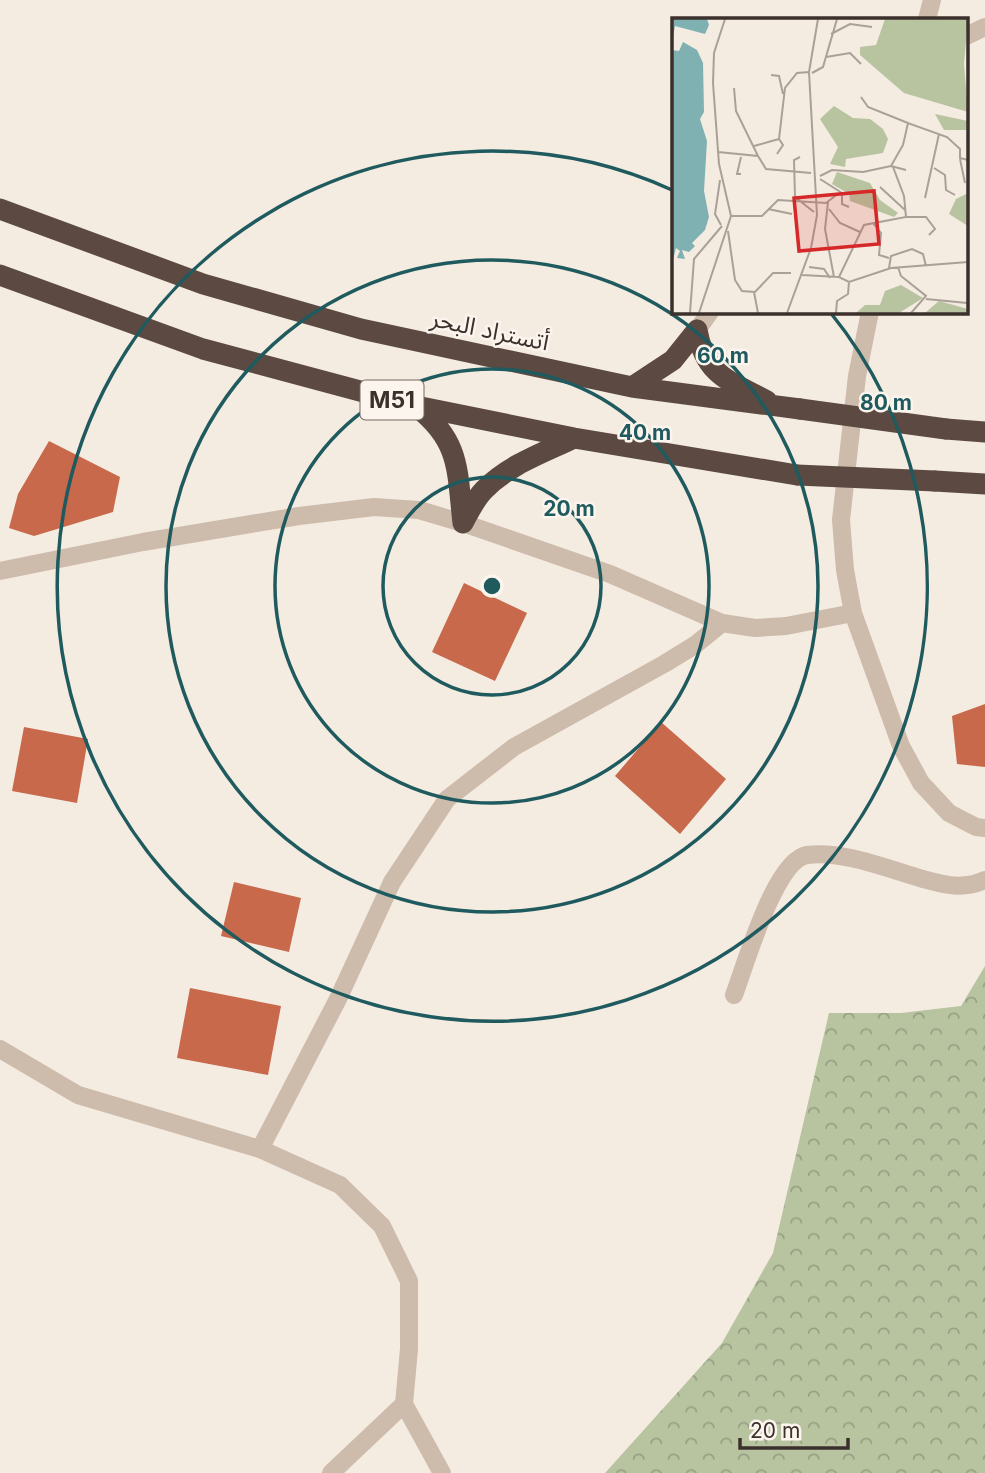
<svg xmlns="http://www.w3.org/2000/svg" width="985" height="1473" viewBox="0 0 985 1473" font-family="Inter,'Noto Sans Arabic',sans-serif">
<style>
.forest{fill:url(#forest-crowns)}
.building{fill:#c8694b}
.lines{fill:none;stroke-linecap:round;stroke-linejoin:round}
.minor{stroke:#cdbbac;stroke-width:18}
.highway{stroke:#5c4a42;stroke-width:21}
.highway-bridge{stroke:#5c4a42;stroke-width:21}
.ring{fill:none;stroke:#1f5a5e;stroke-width:3.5}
.labels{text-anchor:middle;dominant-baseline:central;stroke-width:5;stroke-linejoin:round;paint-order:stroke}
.shield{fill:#fbf5ee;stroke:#756b66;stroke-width:2}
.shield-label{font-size:23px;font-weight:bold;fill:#3b302b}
.street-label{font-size:24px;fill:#3b302b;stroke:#fbf5ee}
.inset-road{fill:none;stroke:#aaa098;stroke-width:2}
.view{fill:#d62828;fill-opacity:0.15;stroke:#d62828;stroke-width:3.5}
.inset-edge{fill:none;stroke:#3b302b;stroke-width:3.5}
.centre{fill:#1f5a5e;stroke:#fbf5ee;stroke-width:3.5}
.ring-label{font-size:21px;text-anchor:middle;font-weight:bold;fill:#1f5a5e;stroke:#fbf5ee;stroke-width:5;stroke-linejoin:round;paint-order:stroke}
</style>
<defs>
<pattern id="forest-crowns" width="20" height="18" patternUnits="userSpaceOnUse" patternTransform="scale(1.75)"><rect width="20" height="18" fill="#b8c4a0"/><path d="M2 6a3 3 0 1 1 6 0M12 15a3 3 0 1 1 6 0" fill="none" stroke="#97a083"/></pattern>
</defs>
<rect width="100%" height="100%" fill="#f4ebe1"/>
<path class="forest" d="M 985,966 L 985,1473 L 605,1473 L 722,1343 L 773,1253 L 829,1013 L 901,1013 L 961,1006 Z"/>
<path class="building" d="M 49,441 L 120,477 L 113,512 L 34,536 L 9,528 L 18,494 Z
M 464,583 L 527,613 L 495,681 L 432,652 Z
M 985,704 L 985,767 L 957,764 L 952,716 Z
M 661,722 L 726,779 L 680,834 L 615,776 Z
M 24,727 L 88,739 L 77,803 L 12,791 Z
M 234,882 L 301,898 L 289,952 L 221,936 Z
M 190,988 L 281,1006 L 268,1075 L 177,1058 Z"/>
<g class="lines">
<path class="minor" d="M 927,19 L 932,0
M 966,36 L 985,27
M 870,312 L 857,376 L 841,520 L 845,570 L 853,613 L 901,746 L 921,783 L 949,813 L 976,827 L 985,828
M 697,330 L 710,312
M 0,571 L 143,542 L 299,516 L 374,507 L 419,510 L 463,523 L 610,574 L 722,623 L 755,628 L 786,626 L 853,613
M 734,995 C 745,966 775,860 807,855 C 842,850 888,869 923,879 C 945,885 963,890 985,880
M 0,1049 L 78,1095 L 260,1149 L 340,1185 L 382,1226 L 409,1281 L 409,1349 L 404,1404 L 442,1473
M 260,1149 L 338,999 L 392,882 L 447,799 L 514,747 L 664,664 L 695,645 L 722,623
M 331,1473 L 404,1404"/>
<path class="highway" d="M 0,209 L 203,284 L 361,329 L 632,387 L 800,409
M 0,275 L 203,349 L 416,406 L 574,438 L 797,475
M 697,330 C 705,376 730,381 767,401
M 632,387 L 673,360 L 697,330
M 418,408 C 461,442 457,472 463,523
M 946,429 L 985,432
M 935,481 L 985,484
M 463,523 C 469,512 475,499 484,490 C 508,465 543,453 574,438"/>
<path class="highway-bridge" d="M 800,409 L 946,429
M 797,475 L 935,481"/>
</g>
<g class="ring">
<circle cx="492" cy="586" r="109"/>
<circle cx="492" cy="586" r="217"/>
<circle cx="492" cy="586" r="326"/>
<path d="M830 312A435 435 0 1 1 672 190"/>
</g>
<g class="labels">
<rect class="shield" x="360.5" y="380.5" width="63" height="39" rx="5"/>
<g class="shield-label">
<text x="392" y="400">M51</text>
</g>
<g class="street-label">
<text transform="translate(490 330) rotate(12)">أتستراد البحر</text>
</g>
</g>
<g transform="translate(672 18)">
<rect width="296" height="296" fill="#f4ebe1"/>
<path d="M 162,88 L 181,100 L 198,101 L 211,111 L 216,121 L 211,135 L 174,141 L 173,149 L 158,146 L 166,129 L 148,101 Z" fill="#b8c4a0"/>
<path d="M 213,1 L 296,1 L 292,46 L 296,94 L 232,75 L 188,37 L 188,29 L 204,27 ZM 263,96 L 296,103 L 296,112 L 272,112 ZM 165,154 L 198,165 L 208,182 L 226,195 L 222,199 L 178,183 L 177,176 L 160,166 ZM 296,175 L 296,208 L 277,196 L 284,181 ZM 229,267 L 251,280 L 227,295 L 184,295 L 193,287 L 208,287 L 213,273 ZM 267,283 L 296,291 L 296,295 L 253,295 Z" fill="#b8c4a0"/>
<path d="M 0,1 L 35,1 L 37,7 L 33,16 L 3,8 L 0,24 ZM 11,24 L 25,32 L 31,45 L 32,94 L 28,101 L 35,123 L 32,173 L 37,199 L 33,212 L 20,225 L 23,228 L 17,234 L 10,232 L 13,241 L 5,240 L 8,233 L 4,230 L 0,246 L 0,32 L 7,33 Z" fill="#7fb0b2"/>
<path class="inset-road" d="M 159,16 L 178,6 L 200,9M 154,39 L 178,35 L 189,46M 140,55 L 151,49 L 165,1M 99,57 L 107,58 L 111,76M 62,70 L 64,93 L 86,138M 189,79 L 196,89 L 236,105M 82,128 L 107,121M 46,134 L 86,138 L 94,151 L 139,155M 105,136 L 111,127 L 107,121 L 113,70 L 125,55 L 137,54M 69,139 L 65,156 L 69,156M 128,139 L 122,142 L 123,179 L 142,194M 288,141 L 293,165M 219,148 L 231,127 L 236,105 L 275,119 L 288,131 L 288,140 L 296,142M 262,150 L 273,157 L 274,172 L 283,177M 148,158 L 160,152 L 191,154 L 219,148 L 234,152M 148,161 L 170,175 L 170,186 L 177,189M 48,162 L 43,196 L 49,207M 208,169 L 233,192M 253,180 L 267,116M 156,184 L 153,211 L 162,259M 96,191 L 120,196M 157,191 L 168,205 L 188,214M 59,198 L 90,198 L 106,182 L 154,185 L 167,175M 234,199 L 254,199 L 263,211 L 257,217M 201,205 L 209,215 L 207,237 L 217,240M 56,213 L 63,262 L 70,273 L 83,274 L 101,255 L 119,255M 137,249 L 152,251 L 158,260M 226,249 L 229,258 L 254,278 L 239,295M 217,250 L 219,238 L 240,231 L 251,236 L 254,248M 130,257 L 167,259 L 177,264 L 219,250 L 296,244M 167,259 L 192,207 L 234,199 L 232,178 L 221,149M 82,274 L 86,295M 254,281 L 295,285M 18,295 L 22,241 L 50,208M 27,295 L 59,198 L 47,146 L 41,65 L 42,35 L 53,1M 115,295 L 139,230 L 145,197 L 137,54 L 146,1M 164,295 L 165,283 L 176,276 L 177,264"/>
<path class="view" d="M 202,173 L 207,226 L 127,233 L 122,180 Z"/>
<rect width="296" height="296" class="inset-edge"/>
</g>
<circle cx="492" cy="586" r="10" class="centre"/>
<g class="ring-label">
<text x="723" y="363">60 m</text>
<text x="886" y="410">80 m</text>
<text x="645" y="440">40 m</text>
<text x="569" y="516">20 m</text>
</g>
<path d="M740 1438v10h108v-10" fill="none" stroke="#3b302b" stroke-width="3.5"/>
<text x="750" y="1438" font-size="21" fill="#3b302b" stroke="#fbf5ee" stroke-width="5" paint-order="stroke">20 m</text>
</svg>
